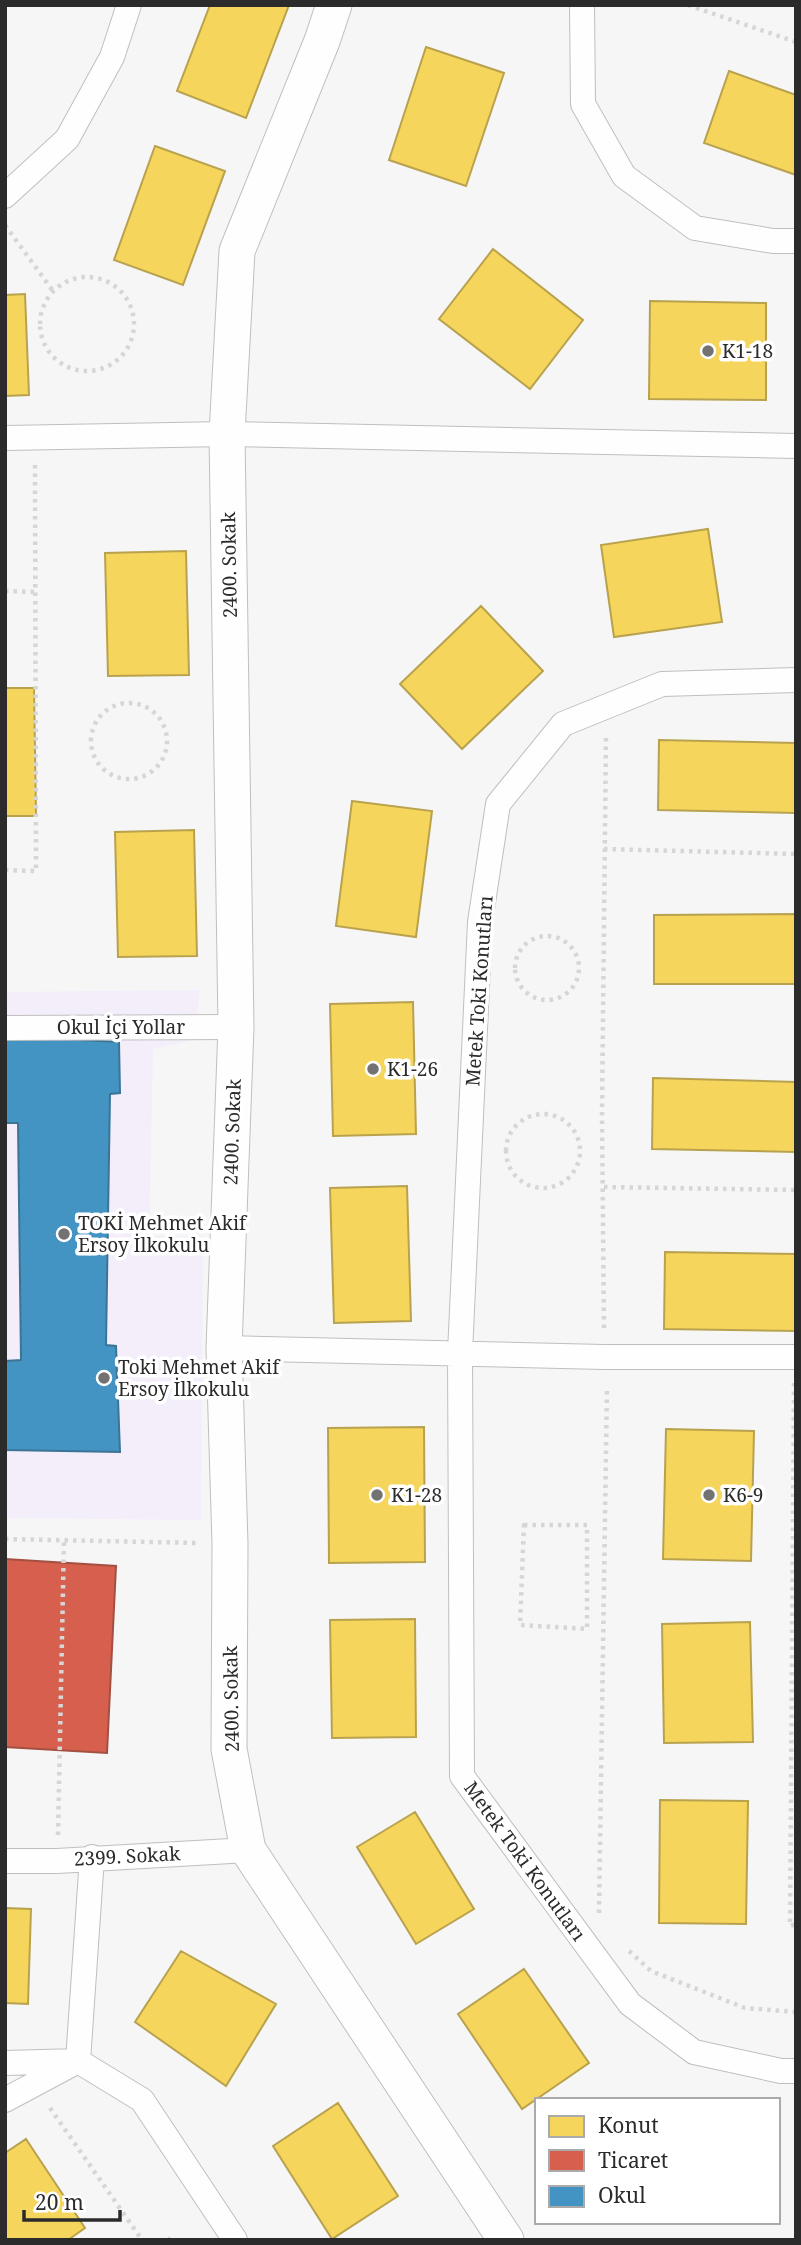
<svg xmlns="http://www.w3.org/2000/svg" width="801" height="2245" viewBox="0 0 801 2245" font-family="'Noto Serif',serif">
<style>
.education{fill:#f3eefa}
.homes{fill:#f6d55c;stroke:#b9a24e;stroke-width:2}
.shops{fill:#d6604d;stroke:#a35043;stroke-width:2}
.schools{fill:#4393c3;stroke:#3c7496;stroke-width:2}
.lines{fill:none;stroke-linecap:round;stroke-linejoin:round}
.street-casing{stroke:#bfbfbf;stroke-width:26}
.secondary-casing{stroke:#bfbfbf;stroke-width:37}
.path{stroke:#d6d6d7;stroke-width:4.5;stroke-dasharray:3.5 5;stroke-linecap:butt}
.street{stroke:#fefefe;stroke-width:24}
.secondary{stroke:#fefefe;stroke-width:35}
.poi-dot{fill:#727273;stroke:#fff;stroke-width:2.5}
.labels{text-anchor:middle;dominant-baseline:central;stroke-width:7;stroke-linejoin:round;paint-order:stroke}
.poi-label{font-size:19px;fill:#2b2b2c;stroke:#fff;text-anchor:start}
.street-label{font-size:19px;fill:#2b2b2c;stroke:#fff}
</style>
<rect width="100%" height="100%" fill="#f6f6f7"/>
<path class="education" d="M 199,990 L 197,1039 L 153,1049 L 149,1236 L 203,1236 L 201,1520 L 5,1518 L 5,992 Z"/>
<path class="homes" d="M 210,5 L 289,5 L 246,118 L 177,91 Z
M 426,47 L 504,73 L 466,186 L 389,160 Z
M 729,71 L 796,95 L 796,175 L 704,143 Z
M 155,146 L 225,171 L 183,285 L 114,260 Z
M 493,249 L 583,320 L 530,389 L 439,319 Z
M 25,294 L 29,395 L 5,396 L 5,295 Z
M 650,301 L 766,303 L 766,400 L 649,399 Z
M 708,529 L 722,622 L 614,637 L 601,545 Z
M 186,551 L 189,675 L 108,676 L 105,553 Z
M 481,606 L 543,671 L 462,749 L 400,684 Z
M 5,688 L 34,688 L 36,816 L 5,816 Z
M 659,740 L 796,743 L 796,813 L 658,810 Z
M 352,801 L 432,811 L 416,937 L 336,926 Z
M 194,830 L 197,956 L 118,957 L 115,832 Z
M 796,914 L 796,984 L 654,984 L 654,915 Z
M 413,1002 L 416,1134 L 333,1136 L 330,1004 Z
M 653,1078 L 796,1082 L 796,1152 L 652,1149 Z
M 407,1186 L 411,1321 L 334,1323 L 330,1188 Z
M 665,1252 L 796,1254 L 796,1331 L 664,1329 Z
M 424,1427 L 425,1562 L 329,1563 L 328,1428 Z
M 666,1429 L 754,1431 L 751,1561 L 663,1559 Z
M 415,1619 L 416,1737 L 332,1738 L 330,1620 Z
M 750,1622 L 753,1742 L 664,1743 L 662,1624 Z
M 660,1800 L 748,1801 L 746,1924 L 659,1923 Z
M 415,1812 L 474,1909 L 416,1944 L 357,1847 Z
M 5,1908 L 31,1909 L 28,2004 L 5,2003 Z
M 181,1951 L 276,2004 L 226,2086 L 135,2022 Z
M 524,1969 L 589,2063 L 522,2109 L 458,2014 Z
M 338,2103 L 398,2196 L 332,2239 L 273,2146 Z
M 26,2139 L 85,2228 L 68,2240 L 5,2240 L 5,2153 Z"/>
<path class="shops" d="M 5,1559 L 116,1566 L 107,1753 L 5,1747 Z"/>
<path class="schools" d="M 5,1036 L 119,1042 L 120,1093 L 110,1094 L 106,1345 L 116,1346 L 120,1452 L 5,1450 L 5,1361 L 21,1360 L 18,1123 L 5,1123 Z"/>
<g class="lines">
<g class="street-casing">
<path id="street" d="M 582,5 L 583,104 L 624,176 L 695,228 L 773,241 L 796,241
M 5,196 L 67,139 L 112,57 L 129,5
M 5,438 L 227,434 L 796,446
M 796,680 L 662,684 L 563,724 L 498,804 L 480,922 L 460,1353 L 462,1776 L 630,2004 L 694,2052 L 781,2071 L 796,2071
M 5,1028 L 236,1027
M 224,1348 L 604,1357 L 796,1357
M 5,1861 L 57,1861 L 248,1850
M 5,2063 L 78,2061 L 142,2100 L 235,2240
M 5,2100 L 78,2061 L 92,1857"/>
</g>
<g class="secondary-casing">
<path id="secondary" d="M 334,5 L 322,41 L 237,251 L 227,434 L 236,1027 L 224,1348 L 230,1544 L 229,1749 L 248,1850 L 506,2240"/>
</g>
<path class="path" d="M 688,5 L 796,42
M 5,225 L 53,291
M40 324a47 47 0 1 1 94 0a47 47 0 1 1-94 0Z
M 5,591 L 37,592
M91 741a38 38 0 1 1 76 0a38 38 0 1 1-76 0Z
M 604,849 L 796,854
M 5,870 L 36,871 L 35,464
M515 968a32 32 0 1 1 64 0a32 32 0 1 1-64 0Z
M506 1151a37 37 0 1 1 74 0a37 37 0 1 1-74 0Z
M 604,1187 L 796,1190
M 604,1328 L 602,1115 L 606,735
M 794,1383 L 790,1926 L 796,1924
M 524,1525 L 587,1525 L 587,1629 L 520,1625 Z
M 5,1539 L 197,1543
M 58,1835 L 64,1540
M 599,1913 L 607,1386
M 629,1951 L 651,1971 L 745,2008 L 796,2012
M 50,2108 L 142,2240
M 168,2240 L 175,2235"/>
<use href="#street" class="street"/>
<use href="#secondary" class="secondary"/>
</g>
<g class="poi-dot">
<circle cx="708" cy="351" r="7"/>
<circle cx="373" cy="1069" r="7"/>
<circle cx="64" cy="1234" r="7"/>
<circle cx="104" cy="1378" r="7"/>
<circle cx="377" cy="1495" r="7"/>
<circle cx="709" cy="1495" r="7"/>
</g>
<g class="labels">
<g class="poi-label">
<text x="722" y="351">K1-18</text>
<text x="387" y="1069">K1-26</text>
<text x="78" y="1223">TOKİ Mehmet Akif<tspan x="78" dy="22">Ersoy İlkokulu</tspan></text>
<text x="118" y="1367">Toki Mehmet Akif<tspan x="118" dy="22">Ersoy İlkokulu</tspan></text>
<text x="391" y="1495">K1-28</text>
<text x="723" y="1495">K6-9</text>
</g>
<g class="street-label">
<text transform="translate(229 565) rotate(-91)">2400. Sokak</text>
<text transform="translate(479 991) rotate(-86)">Metek Toki Konutları</text>
<text x="121" y="1027">Okul İçi Yollar</text>
<text transform="translate(232 1132) rotate(-88)">2400. Sokak</text>
<text transform="translate(231 1699) rotate(-91)">2400. Sokak</text>
<text transform="translate(127 1856) rotate(-3)">2399. Sokak</text>
<text transform="translate(525 1861) rotate(54)">Metek Toki Konutları</text>
</g>
</g>
<rect width="801" height="2245" fill="none" stroke="#2b2b2c" stroke-width="14"/>
<rect x="535" y="2098" width="245" height="126" fill="#ffffff" stroke="#aaaaab" stroke-width="2"/>
<rect x="549" y="2116" width="35" height="21" fill="#f6d55c" stroke="#aaaaab" stroke-width="2"/>
<text x="598" y="2133" font-size="21" fill="#2b2b2c">Konut</text>
<rect x="549" y="2150" width="35" height="21" fill="#d6604d" stroke="#aaaaab" stroke-width="2"/>
<text x="598" y="2168" font-size="21" fill="#2b2b2c">Ticaret</text>
<rect x="549" y="2186" width="35" height="21" fill="#4393c3" stroke="#aaaaab" stroke-width="2"/>
<text x="598" y="2203" font-size="21" fill="#2b2b2c">Okul</text>
<path d="M24 2210v10h96v-10" fill="none" stroke="#2b2b2c" stroke-width="3.5"/>
<text x="35" y="2210" font-size="21" fill="#2b2b2c" stroke="#ffffff" stroke-width="5" paint-order="stroke">20 m</text>
</svg>
